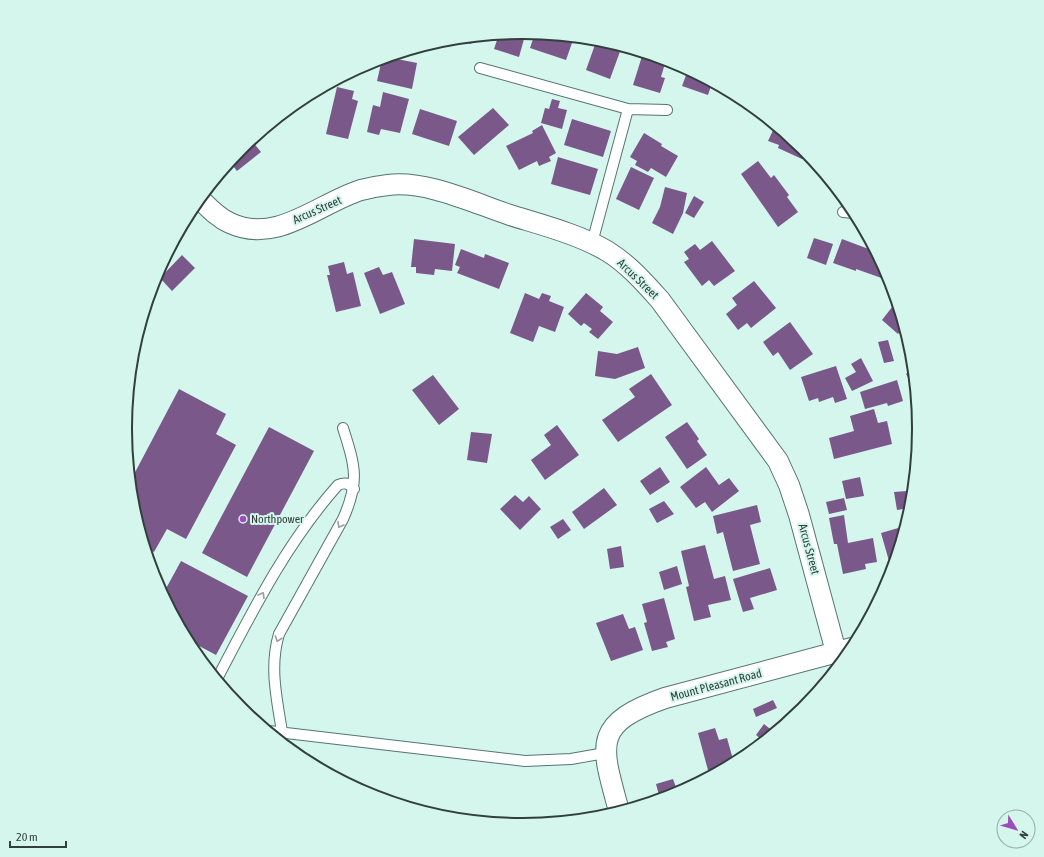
<svg xmlns="http://www.w3.org/2000/svg" width="1044" height="857" viewBox="0 0 1044 857" font-family="'Asap Condensed',sans-serif">
<style>
.building{fill:#7a5889}
.lines{fill:none;stroke-linecap:round;stroke-linejoin:round}
.service-casing{stroke:#56756d;stroke-width:12}
.minor-casing{stroke:#56756d;stroke-width:22}
.service{stroke:#fff;stroke-width:10}
.minor{stroke:#fff;stroke-width:20}
.oneway{stroke:#989f9e}
.poi-dot{fill:#9c4cbc;stroke:#d4f6ed;stroke-width:1.5}
.labels{text-anchor:middle;dominant-baseline:central;stroke-width:4;stroke-linejoin:round;paint-order:stroke}
.street-label{font-size:12px;fill:#323f3c;stroke:#d4f6ed}
.poi-label{font-size:12px;fill:#323f3c;stroke:#d4f6ed;text-anchor:start}
.rim{fill:none;stroke:#323f3c;stroke-width:2}
</style>
<rect width="100%" height="100%" fill="#d4f6ed"/>
<path class="building" d="M 522,32 L 526,32 L 519,57 L 494,49 L 499,34 Z
M 535,33 L 559,36 L 558,38 L 572,43 L 566,60 L 530,48 Z
M 473,37 L 471,44 L 454,39 Z
M 597,39 L 622,46 L 610,79 L 586,70 Z
M 643,53 L 666,60 L 661,77 L 665,78 L 660,93 L 633,85 Z
M 387,57 L 417,63 L 412,89 L 377,81 L 382,59 Z
M 359,68 L 358,76 L 348,74 Z
M 688,70 L 712,83 L 708,95 L 682,86 Z
M 337,87 L 354,91 L 352,99 L 358,101 L 348,139 L 326,134 Z
M 314,92 L 315,97 L 295,104 L 302,99 Z
M 383,92 L 409,99 L 400,133 L 381,129 L 379,135 L 367,132 L 373,105 L 380,107 Z
M 730,93 L 742,99 L 751,106 L 750,108 L 729,95 Z
M 552,99 L 560,101 L 558,108 L 567,110 L 562,129 L 541,123 L 545,108 L 549,109 Z
M 493,108 L 509,125 L 474,155 L 458,137 Z
M 420,109 L 457,121 L 449,146 L 412,134 Z
M 572,119 L 611,131 L 603,157 L 564,145 Z
M 542,125 L 556,153 L 549,157 L 551,161 L 539,166 L 537,161 L 519,170 L 506,146 L 533,133 L 532,131 Z
M 775,126 L 803,148 L 811,158 L 802,159 L 778,148 L 779,145 L 768,141 Z
M 644,133 L 662,144 L 661,146 L 678,156 L 666,177 L 651,168 L 648,172 L 635,165 L 637,161 L 630,157 Z
M 251,140 L 261,152 L 237,171 L 230,162 L 242,148 Z
M 558,157 L 598,169 L 590,195 L 551,184 Z
M 758,161 L 771,178 L 774,175 L 789,195 L 787,197 L 798,212 L 778,227 L 741,174 Z
M 631,167 L 654,178 L 639,210 L 616,199 Z
M 665,187 L 687,193 L 683,213 L 673,234 L 652,223 L 660,207 Z
M 694,196 L 704,202 L 694,218 L 685,213 Z
M 814,238 L 833,244 L 826,265 L 807,258 Z
M 414,239 L 455,244 L 452,271 L 435,269 L 434,275 L 416,273 L 416,267 L 411,267 Z
M 842,239 L 874,251 L 890,281 L 856,269 L 856,271 L 833,263 Z
M 712,241 L 735,271 L 714,286 L 709,280 L 702,286 L 684,262 L 689,259 L 684,252 L 695,244 L 700,250 Z
M 461,249 L 484,258 L 485,254 L 509,263 L 499,289 L 457,273 L 460,267 L 455,265 Z
M 182,255 L 195,268 L 172,291 L 160,278 Z
M 344,262 L 347,274 L 353,272 L 361,306 L 336,312 L 327,275 L 330,275 L 328,266 Z
M 379,267 L 383,275 L 392,272 L 405,304 L 380,314 L 364,273 Z
M 754,281 L 776,308 L 751,328 L 747,323 L 738,330 L 726,314 L 737,305 L 732,298 Z
M 525,293 L 539,299 L 542,293 L 551,296 L 549,301 L 564,307 L 555,332 L 539,326 L 533,342 L 510,333 Z
M 586,293 L 603,307 L 600,311 L 613,322 L 598,339 L 589,332 L 592,329 L 584,323 L 581,326 L 568,314 Z
M 896,302 L 904,327 L 898,334 L 882,320 Z
M 790,322 L 813,354 L 790,370 L 778,352 L 773,356 L 763,342 Z
M 888,340 L 894,361 L 884,363 L 878,342 Z
M 638,347 L 645,368 L 615,379 L 595,376 L 598,351 L 617,354 Z
M 861,358 L 873,381 L 852,391 L 845,378 L 856,372 L 851,364 Z
M 836,366 L 847,399 L 835,403 L 833,397 L 819,402 L 818,398 L 809,401 L 801,377 Z
M 913,369 L 914,381 L 914,388 L 906,374 Z
M 651,374 L 672,405 L 618,442 L 602,420 L 635,397 L 629,389 Z
M 433,375 L 459,409 L 439,425 L 412,390 Z
M 897,380 L 903,401 L 888,406 L 887,403 L 865,409 L 860,392 Z
M 179,389 L 226,414 L 216,434 L 236,445 L 186,539 L 167,529 L 154,552 L 146,547 L 133,506 L 131,480 Z
M 874,409 L 878,423 L 887,421 L 892,444 L 834,459 L 829,438 L 854,431 L 850,416 Z
M 917,418 L 918,429 L 917,441 L 914,419 Z
M 687,422 L 699,439 L 697,441 L 707,455 L 687,469 L 665,437 Z
M 557,425 L 579,455 L 545,480 L 531,460 L 551,445 L 544,435 Z
M 269,427 L 314,451 L 247,577 L 202,553 Z
M 471,432 L 492,434 L 487,463 L 467,460 Z
M 660,467 L 670,482 L 650,495 L 640,481 Z
M 706,467 L 719,485 L 729,478 L 739,491 L 712,512 L 705,502 L 696,508 L 680,487 Z
M 860,477 L 864,496 L 846,499 L 842,481 Z
M 604,488 L 617,505 L 584,529 L 572,512 Z
M 907,491 L 909,508 L 897,510 L 894,492 Z
M 515,495 L 523,502 L 529,496 L 541,509 L 520,530 L 500,509 Z
M 844,498 L 847,510 L 829,514 L 826,502 Z
M 664,501 L 674,514 L 657,523 L 649,509 Z
M 757,505 L 761,522 L 750,525 L 760,564 L 733,571 L 723,532 L 717,534 L 713,516 Z
M 844,515 L 848,543 L 873,538 L 877,562 L 865,564 L 866,569 L 843,574 L 837,544 L 834,544 L 829,518 Z
M 563,519 L 571,530 L 558,539 L 550,527 Z
M 905,526 L 895,559 L 889,561 L 881,533 Z
M 705,545 L 714,579 L 725,576 L 731,600 L 708,605 L 711,617 L 694,621 L 686,587 L 689,586 L 681,551 Z
M 621,546 L 624,567 L 610,569 L 607,549 Z
M 181,561 L 248,596 L 216,655 L 188,640 L 163,594 Z
M 677,566 L 682,584 L 664,590 L 659,572 Z
M 770,568 L 777,590 L 750,598 L 754,609 L 743,612 L 733,579 Z
M 664,598 L 675,639 L 666,642 L 668,647 L 652,651 L 644,623 L 647,622 L 642,604 Z
M 623,614 L 629,629 L 635,627 L 643,650 L 611,661 L 596,623 Z
M 773,700 L 777,708 L 756,717 L 753,709 Z
M 764,724 L 774,732 L 763,741 L 756,735 Z
M 715,728 L 719,740 L 727,738 L 734,763 L 709,774 L 698,733 Z
M 673,779 L 678,793 L 660,799 L 656,784 Z
M 371,794 L 395,797 L 395,802 L 371,795 Z
M 443,812 L 444,817 L 431,813 Z"/>
<g class="lines">
<g class="service-casing">
<path id="service" d="M 480,68 L 628,109 L 667,110
M 843,212 L 854,213
M 592,243 L 628,109
M 217,679 C 252,612 287,542 338,485 C 345,482 348,483 354,489
M 269,731 L 525,761 L 571,759 L 605,753
M 282,732 C 277,699 269,667 279,634 L 343,519 C 360,481 355,466 343,428"/>
</g>
<g class="minor-casing">
<path id="minor" d="M 200,199 C 209,208 218,218 230,223 C 277,245 319,203 361,190 C 369,188 379,186 388,185 C 426,180 474,203 510,215 C 542,225 578,234 607,251 C 628,264 644,282 660,300 L 778,461 L 789,485 L 799,515 L 836,652
M 619,811 C 601,745 591,724 665,698 L 852,648"/>
</g>
<use href="#service" class="service"/>
<use href="#minor" class="minor"/>
</g>
<defs><path id="oneway-chevron" d="M-2-3.5L2.5 0L-2 3.5" fill="none" stroke-width="1.6" stroke-linecap="round" stroke-linejoin="round"/></defs>
<g class="oneway">
<use href="#oneway-chevron" transform="translate(340 525) rotate(120)"/>
<use href="#oneway-chevron" transform="translate(262 595) rotate(-60)"/>
<use href="#oneway-chevron" transform="translate(278 639) rotate(109)"/>
</g>
<circle class="poi-dot" cx="243" cy="519" r="4"/>
<g class="labels">
<g class="street-label">
<text transform="translate(317 210) rotate(-24)">Arcus Street</text>
<text transform="translate(638 279) rotate(44)">Arcus Street</text>
<text transform="translate(809 549) rotate(75)">Arcus Street</text>
<text transform="translate(716 685) rotate(-15)">Mount Pleasant Road</text>
</g>
<g class="poi-label">
<text x="251" y="519">Northpower</text>
</g>
</g>
<path d="M0 0H1044V857H0ZM521 39H523A389 389 0 0 1 912 428V429A389 389 0 0 1 523 818H521A389 389 0 0 1 132 429V428A389 389 0 0 1 521 39Z" fill="#d4f6ed" fill-rule="evenodd"/>
<path class="rim" d="M521 39H523A389 389 0 0 1 912 428V429A389 389 0 0 1 523 818H521A389 389 0 0 1 132 429V428A389 389 0 0 1 521 39Z"/>
<g transform="translate(1016 829) rotate(127)"><circle r="19" fill="#d4f6ed" stroke="#93ada6"/>
<path d="M0-3L7 15L0 10L-7 15Z" fill="#9c4cbc"/>
<text y="-6" font-size="11" font-weight="bold" text-anchor="middle" fill="#323f3c">N</text>
</g>
<path d="M10 841v6h56v-6" fill="none" stroke="#323f3c" stroke-width="2"/>
<text x="16" y="841" font-size="12" fill="#323f3c" stroke="#d4f6ed" stroke-width="3" paint-order="stroke">20 m</text>
</svg>
